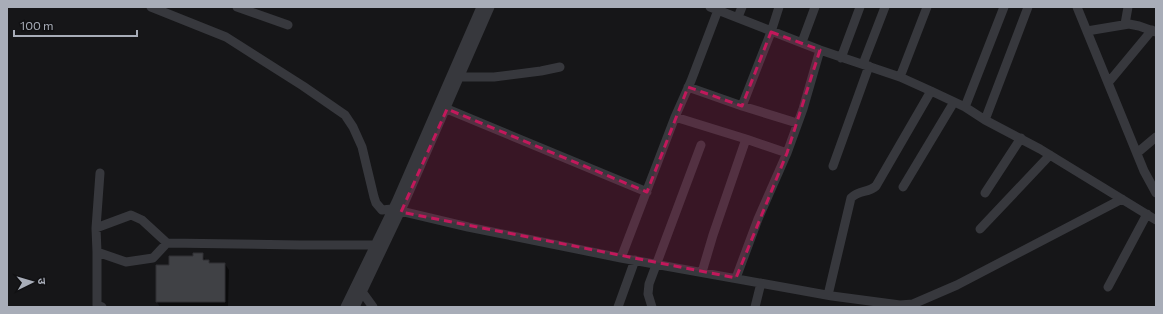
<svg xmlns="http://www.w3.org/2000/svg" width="1163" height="314" viewBox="0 0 1163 314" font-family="Commissioner,'Noto Sans Devanagari',sans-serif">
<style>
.shadow{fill:#0007}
.building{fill:#404145;stroke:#303034}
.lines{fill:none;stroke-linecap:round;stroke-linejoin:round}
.minor{stroke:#37383d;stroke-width:9}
.marked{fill:#c2185b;fill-opacity:0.2;stroke:#c2185b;stroke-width:3;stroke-dasharray:8 5;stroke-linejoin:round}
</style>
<rect width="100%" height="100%" fill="#161618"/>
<path class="shadow" d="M 202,254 L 206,261 L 208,261 L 210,264 L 225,264 L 229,270 L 228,307 L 160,307 L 157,302 L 170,266 Z"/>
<path class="building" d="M 193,253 L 203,253 L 203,260 L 209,260 L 209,263 L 225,263 L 225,302 L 156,302 L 156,265 L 169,265 L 169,256 L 193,256 Z"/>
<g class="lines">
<path class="minor" d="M 151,7 L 226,37 L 303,86 L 345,115 L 353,127 L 362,147 L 374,197 L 376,203 L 382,210 L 392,209 L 468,227 L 621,258 L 832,296 L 900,305 L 913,304 L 957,285 L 1122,199
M 237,7 L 288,25
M 710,7 L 820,50 L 900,77 L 931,91 L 965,107 L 985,120 L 1040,149 L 1156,220
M 1077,7 L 1144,171 L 1156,193
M 738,17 L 742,7
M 1125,24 L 1128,7
M 1087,31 L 1129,24 L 1139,26 L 1156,32
M 802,42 L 815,7
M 841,58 L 860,7
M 863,64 L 885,7
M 461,77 L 494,77 L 541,71 L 560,67
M 900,77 L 927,7
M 1108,83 L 1152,30
M 688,87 L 742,106 L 797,123
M 742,106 L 771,32 L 779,7
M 965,107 L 1004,7
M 447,109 L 647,192
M 675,117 L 746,139 L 787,153
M 985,120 L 1028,7
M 1137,153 L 1156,137
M 833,166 L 869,66
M 100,173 L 96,228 L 131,215 L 142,220 L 167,243 L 300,245 L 375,245
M 903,187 L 954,102
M 985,193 L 1021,138
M 96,228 L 97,252 L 126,262 L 153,258 L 167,243
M 980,229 L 1050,155
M 97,252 L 97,305 L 102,307
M 621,258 L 675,117 L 691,81 L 718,10
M 702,272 L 713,235 L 746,139
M 736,278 L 758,219 L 787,153 L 803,109 L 820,50
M 1108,287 L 1147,214
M 360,289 L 373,307
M 828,295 L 851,198 C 859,190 868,193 876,186 L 931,91
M 345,307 L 396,202 L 481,7
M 355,307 L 403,206 L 490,7
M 618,307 L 635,260
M 652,307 L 648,294 L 649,284 L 701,145
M 755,307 L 761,283"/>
</g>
<path class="marked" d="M 771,32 L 820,50 L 787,153 L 736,278 L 401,212 L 447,109 L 647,192 L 688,87 L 742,106 Z"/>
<rect width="1163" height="314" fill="none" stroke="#a8adb8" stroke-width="16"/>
<g transform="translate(32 282) rotate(85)" stroke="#111113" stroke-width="3" paint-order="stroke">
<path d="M0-3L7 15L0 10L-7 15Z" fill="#a8adb8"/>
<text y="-6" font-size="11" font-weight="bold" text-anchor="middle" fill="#a8adb8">उ</text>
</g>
<path d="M14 30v6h123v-6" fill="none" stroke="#a8adb8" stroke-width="2"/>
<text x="20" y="30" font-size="12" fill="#a8adb8" stroke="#111113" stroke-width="3" paint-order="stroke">100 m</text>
</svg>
